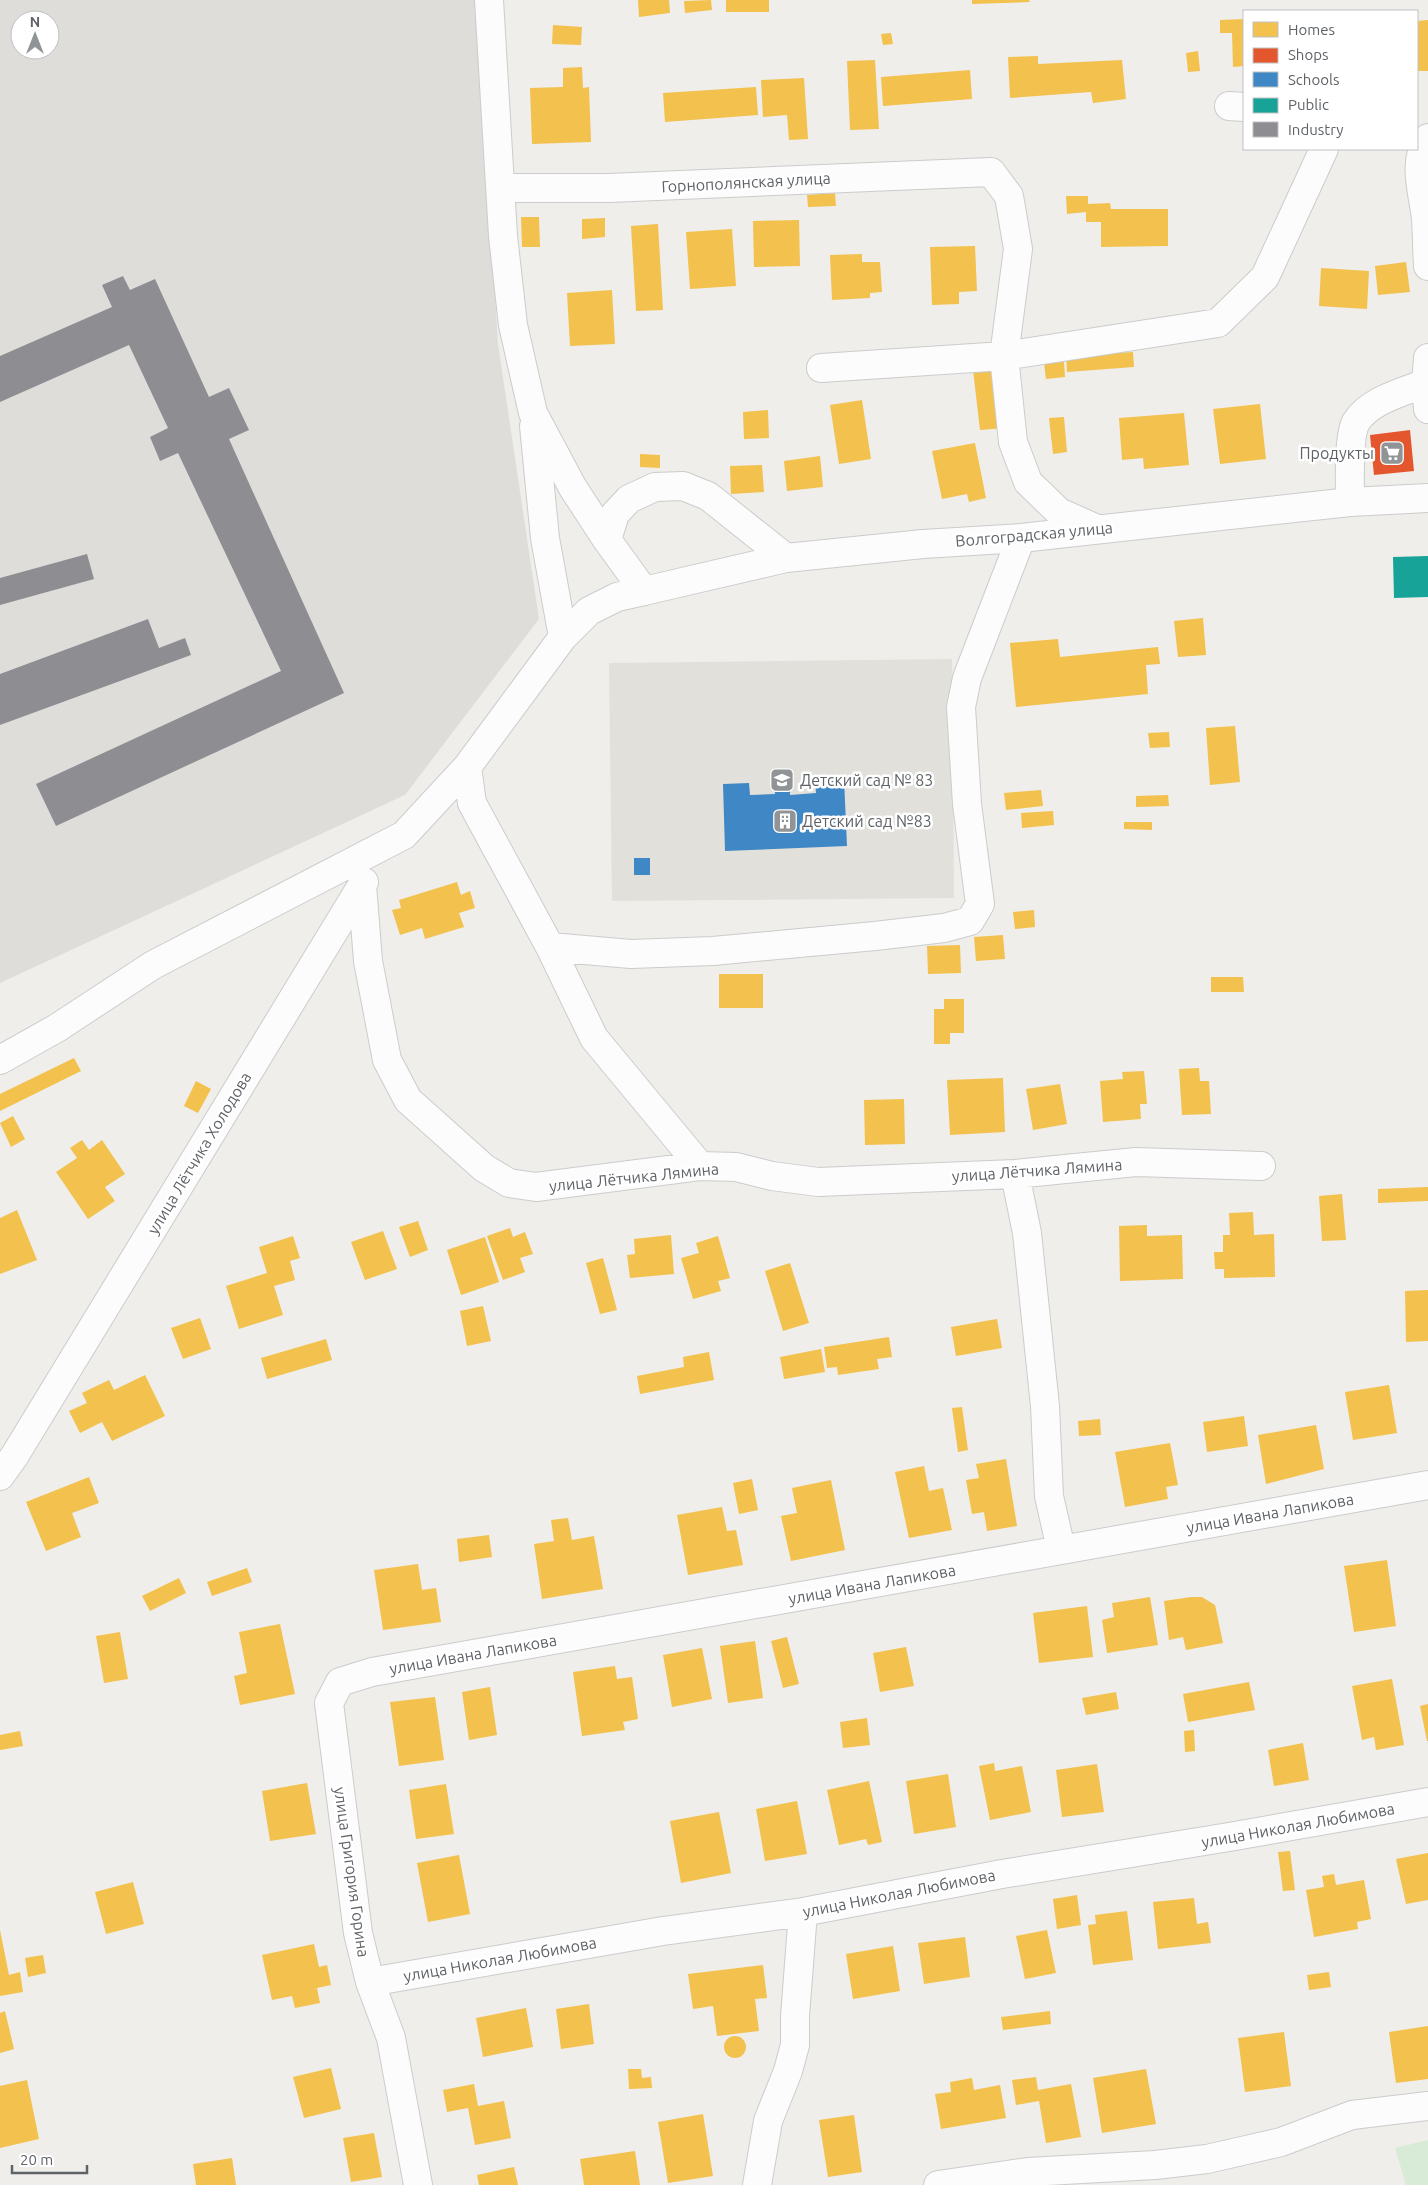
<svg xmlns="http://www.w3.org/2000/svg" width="1428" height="2185" viewBox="0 0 1428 2185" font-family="Ubuntu,sans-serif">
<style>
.industrial{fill:#dfddda;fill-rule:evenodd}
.education{fill:#e2e0da}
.green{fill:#d8ebd6}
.homes{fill:#f2c14e}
.shops{fill:#e4572e}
.schools{fill:#3f88c5}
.public{fill:#17a398}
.industry{fill:#8d8d92}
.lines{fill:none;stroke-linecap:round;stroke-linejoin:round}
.minor-casing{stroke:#cbcccc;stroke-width:30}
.tertiary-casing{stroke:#cbcccc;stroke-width:30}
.minor{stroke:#fdfcfc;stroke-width:28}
.tertiary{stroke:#fdfcfc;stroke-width:28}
.labels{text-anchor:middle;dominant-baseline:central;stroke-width:5;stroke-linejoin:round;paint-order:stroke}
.street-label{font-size:16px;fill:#5f6368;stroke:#fff}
.poi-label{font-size:16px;fill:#5f6368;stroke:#fff;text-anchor:start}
</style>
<rect width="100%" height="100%" fill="#efeeea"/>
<path class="industrial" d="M 0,0 L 477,0 L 498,344 L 539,619 L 405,795 L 0,983 ZM 20,20 L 50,20 L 50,50 L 20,50 Z"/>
<path class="education" d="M 952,659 L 954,898 L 612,901 L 609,663 Z"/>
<path class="green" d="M 1428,2140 L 1428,2185 L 1406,2185 L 1395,2148 Z"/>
<path class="homes" d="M 638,0 L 669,0 L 670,13 L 639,17 Z
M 711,0 L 712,10 L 685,13 L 684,1 Z
M 726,0 L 769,0 L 769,12 L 726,12 Z
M 972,0 L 1029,0 L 1030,2 L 972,4 Z
M 1244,19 L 1244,66 L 1233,67 L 1232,33 L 1220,33 L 1220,20 Z
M 1428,20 L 1428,71 L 1417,71 L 1417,21 Z
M 553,25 L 582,27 L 581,45 L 552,44 Z
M 891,33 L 893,44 L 883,45 L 881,34 Z
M 1198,51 L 1200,71 L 1188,72 L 1186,53 Z
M 1038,56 L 1038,64 L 1122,60 L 1126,99 L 1093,103 L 1091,92 L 1010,98 L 1008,57 Z
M 875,60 L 879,129 L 850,130 L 847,61 Z
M 582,67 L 583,88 L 589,87 L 591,142 L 532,144 L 530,88 L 563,87 L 563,68 Z
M 970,70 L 972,99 L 883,106 L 881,77 Z
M 804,78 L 808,139 L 789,140 L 787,115 L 763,117 L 761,80 Z
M 756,87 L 758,115 L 665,122 L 663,93 Z
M 835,193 L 836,206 L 808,207 L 807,195 Z
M 1066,196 L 1088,196 L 1088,204 L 1110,203 L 1111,209 L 1168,209 L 1168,246 L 1101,247 L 1101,222 L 1086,222 L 1086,212 L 1067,214 Z
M 521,217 L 539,217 L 540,247 L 522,247 Z
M 605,218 L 605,237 L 582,239 L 582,219 Z
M 799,220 L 800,266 L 754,267 L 753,221 Z
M 658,224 L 663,310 L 636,311 L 631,226 Z
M 732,229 L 736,286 L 690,289 L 686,232 Z
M 975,246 L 977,291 L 959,292 L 959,304 L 932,305 L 930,247 Z
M 862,254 L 862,262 L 880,262 L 882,292 L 870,293 L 870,298 L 832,300 L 830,255 Z
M 1406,262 L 1410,292 L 1378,295 L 1375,266 Z
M 1321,268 L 1369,271 L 1367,309 L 1319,306 Z
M 612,290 L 615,344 L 570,346 L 567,293 Z
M 1133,352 L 1134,367 L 1067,372 L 1066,356 Z
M 1064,362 L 1065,377 L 1046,379 L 1044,363 Z
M 998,367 L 1005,428 L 980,430 L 973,370 Z
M 862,400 L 871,459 L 839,464 L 830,405 Z
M 1260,404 L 1266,459 L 1220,464 L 1213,409 Z
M 768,410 L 769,438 L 744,439 L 743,412 Z
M 1184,413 L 1189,465 L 1144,469 L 1143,458 L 1122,460 L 1119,418 Z
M 1064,417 L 1067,452 L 1053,454 L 1049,418 Z
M 975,443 L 986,498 L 969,502 L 967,494 L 942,499 L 932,451 Z
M 640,454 L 660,455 L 660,468 L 640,467 Z
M 820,456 L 823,487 L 787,491 L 784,461 Z
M 762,465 L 764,492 L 731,494 L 730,466 Z
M 1203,618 L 1206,655 L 1178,657 L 1174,621 Z
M 1058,639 L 1060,657 L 1158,647 L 1160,664 L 1146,665 L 1148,694 L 1016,707 L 1010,643 Z
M 1235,726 L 1240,782 L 1210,785 L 1206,728 Z
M 1169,732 L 1170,747 L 1150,748 L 1148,733 Z
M 1041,790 L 1043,806 L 1006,810 L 1004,793 Z
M 1168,795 L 1169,806 L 1136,807 L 1136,796 Z
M 1053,811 L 1054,825 L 1022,828 L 1021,813 Z
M 1124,822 L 1152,822 L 1152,830 L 1124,829 Z
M 457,882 L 461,895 L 470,891 L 475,908 L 459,913 L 464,927 L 425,939 L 422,928 L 400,935 L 392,910 L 401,908 L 399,900 Z
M 1034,910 L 1035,927 L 1015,929 L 1013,912 Z
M 1003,935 L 1005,959 L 976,961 L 974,937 Z
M 960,945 L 961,973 L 928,974 L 927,946 Z
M 719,974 L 763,974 L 763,1008 L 719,1008 Z
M 1211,977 L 1243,977 L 1244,992 L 1211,992 Z
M 944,999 L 964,999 L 964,1033 L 950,1033 L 950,1044 L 934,1044 L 934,1009 L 944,1009 Z
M 74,1058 L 81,1071 L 0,1111 L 0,1094 Z
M 1199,1068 L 1200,1081 L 1209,1081 L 1211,1114 L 1182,1115 L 1179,1069 Z
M 1144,1071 L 1147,1104 L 1140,1104 L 1141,1119 L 1103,1122 L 1100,1081 L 1123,1079 L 1122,1072 Z
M 1003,1078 L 1005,1132 L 950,1135 L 947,1080 Z
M 196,1081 L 211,1089 L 198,1113 L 184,1106 Z
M 1060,1084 L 1067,1124 L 1033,1130 L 1026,1089 Z
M 904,1099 L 905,1144 L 865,1145 L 864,1100 Z
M 13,1116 L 25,1139 L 11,1147 L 0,1123 Z
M 82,1140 L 89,1150 L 102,1140 L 125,1174 L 105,1187 L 115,1201 L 88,1219 L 56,1172 L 77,1158 L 70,1148 Z
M 1428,1187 L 1428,1201 L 1378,1203 L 1378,1189 Z
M 1342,1194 L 1346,1240 L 1322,1241 L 1319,1196 Z
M 17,1210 L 37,1260 L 0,1274 L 0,1218 Z
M 1253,1212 L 1254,1235 L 1274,1234 L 1275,1277 L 1224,1278 L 1224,1269 L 1215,1269 L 1214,1252 L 1223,1252 L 1223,1235 L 1230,1235 L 1229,1213 Z
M 418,1221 L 428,1250 L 410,1257 L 399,1227 Z
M 1147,1225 L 1147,1236 L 1182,1235 L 1183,1279 L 1120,1281 L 1119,1226 Z
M 510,1228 L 513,1237 L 525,1232 L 533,1254 L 520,1258 L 525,1272 L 503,1280 L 487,1236 Z
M 383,1231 L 397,1269 L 365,1280 L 351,1242 Z
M 671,1235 L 674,1274 L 630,1278 L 627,1255 L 635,1254 L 634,1239 Z
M 293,1236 L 300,1258 L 290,1261 L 295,1280 L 274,1286 L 283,1315 L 239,1329 L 226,1286 L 267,1273 L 259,1247 Z
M 718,1236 L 730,1278 L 718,1281 L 721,1291 L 693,1299 L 681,1258 L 699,1253 L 696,1243 Z
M 485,1237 L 499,1282 L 461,1295 L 447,1250 Z
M 603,1258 L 617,1310 L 600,1314 L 586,1263 Z
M 790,1263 L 809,1323 L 783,1331 L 765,1271 Z
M 1428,1290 L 1428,1341 L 1406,1342 L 1405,1291 Z
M 483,1306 L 491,1341 L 467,1346 L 460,1311 Z
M 200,1318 L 211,1349 L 183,1359 L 171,1328 Z
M 997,1319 L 1002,1348 L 956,1356 L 951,1327 Z
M 889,1337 L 892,1357 L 877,1359 L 879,1369 L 838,1375 L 837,1367 L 827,1368 L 824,1347 Z
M 326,1339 L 332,1360 L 267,1379 L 261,1358 Z
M 821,1349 L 825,1372 L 784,1379 L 780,1357 Z
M 709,1352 L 714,1380 L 640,1394 L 637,1376 L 684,1367 L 683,1357 Z
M 145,1375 L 165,1416 L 112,1441 L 102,1422 L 80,1433 L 69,1411 L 87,1403 L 82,1393 L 109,1380 L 114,1390 Z
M 1389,1385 L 1397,1433 L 1353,1440 L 1345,1392 Z
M 962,1407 L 968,1450 L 958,1452 L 952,1408 Z
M 1244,1416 L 1248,1446 L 1207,1452 L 1203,1422 Z
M 1100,1419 L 1101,1435 L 1079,1436 L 1078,1421 Z
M 1316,1425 L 1324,1469 L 1266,1484 L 1258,1435 Z
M 1170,1443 L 1178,1485 L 1166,1487 L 1168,1499 L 1125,1507 L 1115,1452 Z
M 1006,1459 L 1017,1526 L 987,1531 L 984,1512 L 972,1514 L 966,1480 L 979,1478 L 976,1464 Z
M 924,1466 L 929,1491 L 943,1488 L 952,1530 L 909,1538 L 895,1472 Z
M 89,1477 L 99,1503 L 72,1513 L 81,1537 L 46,1551 L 26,1502 Z
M 752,1479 L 758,1510 L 739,1514 L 733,1483 Z
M 831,1480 L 845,1550 L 791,1561 L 781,1516 L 797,1513 L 792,1488 Z
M 722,1507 L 727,1531 L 736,1530 L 743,1565 L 688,1575 L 677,1515 Z
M 568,1518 L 572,1540 L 594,1536 L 603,1589 L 542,1599 L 534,1544 L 554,1541 L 551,1520 Z
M 489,1535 L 492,1557 L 459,1562 L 457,1539 Z
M 1387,1560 L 1396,1626 L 1354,1632 L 1344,1566 Z
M 418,1564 L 422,1590 L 436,1588 L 441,1622 L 383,1630 L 374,1570 Z
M 247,1568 L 252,1582 L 212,1596 L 207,1582 Z
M 179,1578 L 186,1593 L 150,1611 L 142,1596 Z
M 1150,1597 L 1158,1645 L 1107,1653 L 1102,1620 L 1114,1617 L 1112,1603 Z
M 1191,1597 L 1202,1597 L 1215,1605 L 1223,1643 L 1186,1650 L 1183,1637 L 1169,1640 L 1164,1601 Z
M 1087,1606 L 1093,1657 L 1039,1663 L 1033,1613 Z
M 280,1624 L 295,1694 L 240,1705 L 234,1676 L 247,1673 L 239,1632 Z
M 120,1632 L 128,1679 L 104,1683 L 96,1636 Z
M 787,1637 L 799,1684 L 783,1688 L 771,1641 Z
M 755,1641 L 763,1698 L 728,1703 L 720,1646 Z
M 906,1647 L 914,1686 L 880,1692 L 873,1653 Z
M 702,1648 L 712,1699 L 672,1707 L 663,1655 Z
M 615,1666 L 617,1679 L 632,1677 L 638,1719 L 623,1722 L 625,1730 L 582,1736 L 573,1672 Z
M 1392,1679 L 1404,1745 L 1376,1750 L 1374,1737 L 1362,1740 L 1352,1686 Z
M 1249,1682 L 1255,1710 L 1188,1722 L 1183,1694 Z
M 490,1687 L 497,1735 L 469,1740 L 462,1692 Z
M 1116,1692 L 1119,1709 L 1086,1715 L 1082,1698 Z
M 435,1697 L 444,1760 L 399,1766 L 390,1702 Z
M 1428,1704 L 1428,1741 L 1427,1741 L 1420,1706 Z
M 867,1718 L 870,1745 L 843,1748 L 840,1722 Z
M 1194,1730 L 1195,1751 L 1185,1752 L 1184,1731 Z
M 20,1731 L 23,1746 L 0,1750 L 0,1735 Z
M 1303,1743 L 1309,1780 L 1274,1786 L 1268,1750 Z
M 994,1763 L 995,1771 L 1022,1766 L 1031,1812 L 990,1820 L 979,1766 Z
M 1097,1764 L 1104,1812 L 1062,1817 L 1056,1770 Z
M 948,1774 L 956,1827 L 914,1834 L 906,1781 Z
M 869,1781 L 882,1842 L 868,1845 L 866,1839 L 839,1845 L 827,1790 Z
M 307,1783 L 316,1834 L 270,1841 L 262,1791 Z
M 446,1784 L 454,1834 L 416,1839 L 409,1790 Z
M 797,1801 L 807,1854 L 765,1861 L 756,1809 Z
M 719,1812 L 731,1873 L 681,1883 L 670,1821 Z
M 1290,1851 L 1295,1890 L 1283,1891 L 1278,1852 Z
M 1428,1853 L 1428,1900 L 1406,1904 L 1396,1859 Z
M 459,1855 L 470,1914 L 428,1922 L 417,1863 Z
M 1334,1874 L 1336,1885 L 1364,1880 L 1371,1919 L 1357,1922 L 1358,1929 L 1314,1937 L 1306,1890 L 1324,1887 L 1322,1876 Z
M 133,1882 L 144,1924 L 106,1934 L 95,1892 Z
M 1077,1895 L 1081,1925 L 1057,1929 L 1053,1899 Z
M 1194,1898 L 1197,1924 L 1208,1922 L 1211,1943 L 1158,1949 L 1153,1902 Z
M 1127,1911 L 1133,1960 L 1093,1965 L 1088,1925 L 1096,1924 L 1095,1915 Z
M 0,1930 L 9,1975 L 20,1972 L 23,1992 L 0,1996 Z
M 1047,1930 L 1056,1973 L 1025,1979 L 1016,1936 Z
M 965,1937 L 970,1977 L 924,1984 L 918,1943 Z
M 314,1944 L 319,1967 L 327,1965 L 331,1985 L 317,1988 L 320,2003 L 295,2008 L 292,1996 L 272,2000 L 262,1955 Z
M 893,1946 L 900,1991 L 853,1999 L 846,1954 Z
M 43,1955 L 46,1973 L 28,1977 L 25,1958 Z
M 763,1965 L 767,1998 L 755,1999 L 759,2031 L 717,2036 L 713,2006 L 693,2009 L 688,1974 Z
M 1329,1972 L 1331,1987 L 1309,1990 L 1307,1975 Z
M 589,2004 L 594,2044 L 561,2049 L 556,2009 Z
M 526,2008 L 533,2047 L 483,2057 L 476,2018 Z
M 5,2011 L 14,2049 L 0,2053 L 0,2013 Z
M 1050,2011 L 1051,2024 L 1003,2030 L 1001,2017 Z
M 1428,2026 L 1428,2079 L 1396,2083 L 1389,2032 Z
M 1284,2032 L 1291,2086 L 1245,2092 L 1238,2038 Z
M724 2047a11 11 0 1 1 22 0a11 11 0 1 1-22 0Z
M 331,2068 L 341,2109 L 304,2118 L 293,2077 Z
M 628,2069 L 641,2069 L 642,2078 L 651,2077 L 652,2088 L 629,2089 Z
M 1146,2069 L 1156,2124 L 1102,2133 L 1093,2078 Z
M 1036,2077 L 1038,2090 L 1071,2084 L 1081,2137 L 1046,2143 L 1039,2101 L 1016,2105 L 1012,2080 Z
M 972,2078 L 974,2090 L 1000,2085 L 1006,2118 L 941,2129 L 935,2094 L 951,2092 L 950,2082 Z
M 27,2080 L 39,2139 L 0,2148 L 0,2086 Z
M 474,2084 L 478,2106 L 504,2101 L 511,2138 L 475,2145 L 468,2108 L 447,2112 L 443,2090 Z
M 703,2114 L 713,2176 L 668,2183 L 658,2122 Z
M 854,2115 L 862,2172 L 828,2177 L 819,2120 Z
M 374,2133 L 382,2177 L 351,2182 L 343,2138 Z
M 635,2151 L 640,2185 L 584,2185 L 580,2159 Z
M 232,2158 L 236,2185 L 196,2185 L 193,2164 Z
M 514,2167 L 518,2185 L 479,2185 L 477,2175 Z"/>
<path class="shops" d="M 1410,430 L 1414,471 L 1374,475 L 1370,435 Z"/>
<path class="schools" d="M 790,779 L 790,795 L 816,793 L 815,780 L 844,779 L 847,846 L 725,851 L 723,784 L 749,783 L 750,795 L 775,794 L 774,780 Z
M 634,858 L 650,858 L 650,875 L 634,875 Z"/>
<path class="public" d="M 1428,556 L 1428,597 L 1394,598 L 1393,557 Z"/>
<path class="industry" d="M 123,276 L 130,290 L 155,279 L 209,397 L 229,388 L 249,430 L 229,439 L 344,693 L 56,826 L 36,784 L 281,671 L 178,453 L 160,461 L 150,437 L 168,428 L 129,345 L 0,402 L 0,356 L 112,307 L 102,285 Z
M 87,554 L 94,579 L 0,605 L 0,578 Z
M 148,619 L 159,648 L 185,638 L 191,655 L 0,725 L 0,674 Z"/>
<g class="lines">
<g class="minor-casing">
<path id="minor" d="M 1229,106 L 1244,107
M 1428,138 C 1412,164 1423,191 1426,219 C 1427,234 1427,250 1428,266
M 502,188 L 609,188 L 991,172 L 1009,196 L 1018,249 L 1004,356 L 821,368
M 1428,358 L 1426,383 L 1428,409
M 534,426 L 545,538 L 563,637
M 1350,502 C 1350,485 1348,436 1356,422 C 1370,400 1403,392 1426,383
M 1097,529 L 1059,512 L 1028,482 L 1013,442 L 1004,356 L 1218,323 L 1265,277 L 1324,149
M 607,540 L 615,514 L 629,499 L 655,487 L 683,486 L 708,496 L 786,558
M 467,767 L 472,803 L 550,947 L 594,1038 L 700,1166
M 362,885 L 368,961 L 387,1060 L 408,1100 L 484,1168 L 509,1183 L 536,1187 L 700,1166 L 736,1167 L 772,1176 L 818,1182 L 1015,1174 L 1136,1162 L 1261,1166
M 550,947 L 631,954 L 713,951 L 875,936 L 944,928 L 970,921 L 980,904 L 967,804 L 961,707 L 967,678 L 1021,538
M 0,1060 L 57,1028 L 153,965 L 404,835 L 467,767 L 563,637 L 589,611 L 617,597 L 644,591 L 607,540 L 573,488 L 533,413 L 513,325 L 503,236 L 489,0
M 1015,1174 L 1027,1233 L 1045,1406 L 1049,1496 L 1061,1549
M 0,1476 L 15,1455 L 364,882
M 370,1982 L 663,1931 L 803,1912 L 1002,1874 L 1229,1837 L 1428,1802
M 418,2185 L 391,2038 L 370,1982 L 358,1933 L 329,1703 L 340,1682 L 372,1672 L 1428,1485
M 757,2185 L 768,2121 L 788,2071 L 795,2045 L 795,2016 L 803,1912
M 938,2185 L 1028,2172 L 1155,2165 L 1207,2159 L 1281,2142 L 1352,2115 L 1428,2106"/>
</g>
<g class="tertiary-casing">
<path id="tertiary" d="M 644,591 L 786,558 L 923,544 L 1021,538 L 1350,502 L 1428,498"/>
</g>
<use href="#minor" class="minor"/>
<use href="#tertiary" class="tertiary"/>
</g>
<defs>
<g id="supermarket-square" transform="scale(1.25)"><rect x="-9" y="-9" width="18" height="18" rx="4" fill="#919496" stroke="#fff"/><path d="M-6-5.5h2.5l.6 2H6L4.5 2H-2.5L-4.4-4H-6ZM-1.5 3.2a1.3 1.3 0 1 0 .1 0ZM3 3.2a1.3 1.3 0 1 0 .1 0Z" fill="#fff"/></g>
<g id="school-square" transform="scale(1.25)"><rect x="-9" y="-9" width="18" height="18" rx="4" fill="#919496" stroke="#fff"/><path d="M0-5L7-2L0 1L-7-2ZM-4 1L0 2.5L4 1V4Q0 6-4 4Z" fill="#fff"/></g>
<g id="building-square" transform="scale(1.25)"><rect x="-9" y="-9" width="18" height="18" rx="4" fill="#919496" stroke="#fff"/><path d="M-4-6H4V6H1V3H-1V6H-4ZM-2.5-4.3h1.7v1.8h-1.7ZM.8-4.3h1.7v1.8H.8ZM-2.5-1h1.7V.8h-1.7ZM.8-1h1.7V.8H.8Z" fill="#fff"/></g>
</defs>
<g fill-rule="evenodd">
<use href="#supermarket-square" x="1392" y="453"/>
<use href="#school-square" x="782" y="780"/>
<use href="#building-square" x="785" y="821"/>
</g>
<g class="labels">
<g class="street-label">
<text transform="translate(746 182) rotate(-3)">Горнополянская улица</text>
<text transform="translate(1034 534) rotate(-5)">Волгоградская улица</text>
<text transform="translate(199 1153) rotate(-59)">улица Лётчика Холодова</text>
<text transform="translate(1037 1170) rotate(-4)">улица Лётчика Лямина</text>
<text transform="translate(634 1177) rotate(-6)">улица Лётчика Лямина</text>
<text transform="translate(1270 1513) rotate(-10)">улица Ивана Лапикова</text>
<text transform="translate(872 1584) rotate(-10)">улица Ивана Лапикова</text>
<text transform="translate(473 1654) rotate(-10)">улица Ивана Лапикова</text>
<text transform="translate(1298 1825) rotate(-10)">улица Николая Любимова</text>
<text transform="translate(352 1872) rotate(82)">улица Григория Горина</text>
<text transform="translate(899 1893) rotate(-11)">улица Николая Любимова</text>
<text transform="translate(500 1959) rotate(-10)">улица Николая Любимова</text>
</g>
<g class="poi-label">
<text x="1374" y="453" text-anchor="end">Продукты</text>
<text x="800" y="780">Детский сад № 83</text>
<text x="802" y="821">Детский сад №83</text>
</g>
</g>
<rect x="1243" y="10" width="175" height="140" fill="#ffffff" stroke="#bfc1c3"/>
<rect x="1253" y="22" width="25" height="15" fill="#f2c14e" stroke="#bfc1c3"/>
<text x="1288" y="35" font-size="15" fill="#5f6368">Homes</text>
<rect x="1253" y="48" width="25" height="15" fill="#e4572e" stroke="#bfc1c3"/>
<text x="1288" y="60" font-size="15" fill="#5f6368">Shops</text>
<rect x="1253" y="72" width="25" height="15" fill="#3f88c5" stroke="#bfc1c3"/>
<text x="1288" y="85" font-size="15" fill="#5f6368">Schools</text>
<rect x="1253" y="98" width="25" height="15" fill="#17a398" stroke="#bfc1c3"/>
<text x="1288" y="110" font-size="15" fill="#5f6368">Public</text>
<rect x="1253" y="122" width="25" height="15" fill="#8d8d92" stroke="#bfc1c3"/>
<text x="1288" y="135" font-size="15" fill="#5f6368">Industry</text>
<g transform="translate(35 35)"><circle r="24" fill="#ffffff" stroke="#bfc1c3"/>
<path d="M0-4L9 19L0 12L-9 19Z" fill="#919496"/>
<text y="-8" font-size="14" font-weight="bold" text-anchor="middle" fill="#5f6368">N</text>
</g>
<path d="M12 2165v8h75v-8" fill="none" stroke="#5f6368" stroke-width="2.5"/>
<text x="20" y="2165" font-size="15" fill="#5f6368" stroke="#ffffff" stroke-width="4" paint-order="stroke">20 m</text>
</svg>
